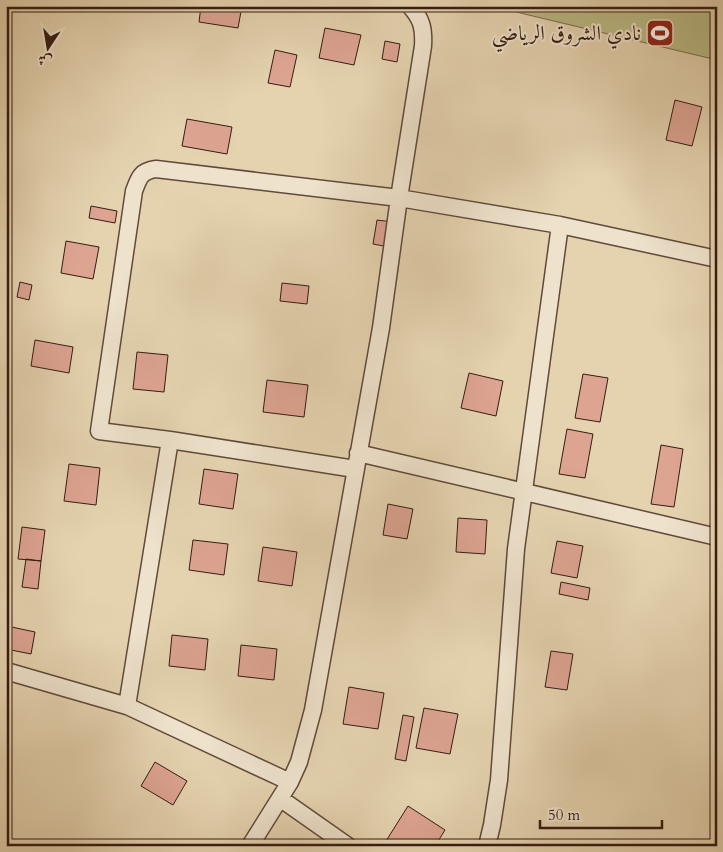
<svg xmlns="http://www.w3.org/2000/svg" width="723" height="852" viewBox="0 0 723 852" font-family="Cardo,Amiri,serif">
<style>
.green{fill:#bbbb87;stroke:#786c4d}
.building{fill:#dda492;stroke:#351c13}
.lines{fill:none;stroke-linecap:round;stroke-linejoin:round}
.street-casing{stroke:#614a3a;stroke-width:19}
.street{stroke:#eee2cc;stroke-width:16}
.labels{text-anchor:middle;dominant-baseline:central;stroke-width:4;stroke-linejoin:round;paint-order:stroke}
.poi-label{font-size:21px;fill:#351c13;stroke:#eee2cc;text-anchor:end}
</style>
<rect width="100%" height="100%" fill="#e5d3b0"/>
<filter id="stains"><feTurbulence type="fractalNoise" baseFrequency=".004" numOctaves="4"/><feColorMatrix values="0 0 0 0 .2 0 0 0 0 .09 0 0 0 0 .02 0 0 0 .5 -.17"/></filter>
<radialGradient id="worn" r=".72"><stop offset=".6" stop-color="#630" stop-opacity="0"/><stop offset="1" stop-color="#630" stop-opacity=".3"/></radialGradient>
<path class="green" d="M 491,6 L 717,6 L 717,60 Z"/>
<path class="building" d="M 201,6 L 242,6 L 238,28 L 199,22 Z
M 325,28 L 361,35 L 354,65 L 319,58 Z
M 385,41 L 400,44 L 397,62 L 382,59 Z
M 275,50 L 297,55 L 290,87 L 268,83 Z
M 675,100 L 702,107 L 692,146 L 666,140 Z
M 187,119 L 232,127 L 227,154 L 182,146 Z
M 91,206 L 117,211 L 115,223 L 89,218 Z
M 377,220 L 393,222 L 389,247 L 373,244 Z
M 66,241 L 99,247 L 93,279 L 61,273 Z
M 20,282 L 32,285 L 29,300 L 17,297 Z
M 282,283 L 309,286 L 307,304 L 280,301 Z
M 35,340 L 73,347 L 69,373 L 31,366 Z
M 137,352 L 168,355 L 164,392 L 133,389 Z
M 469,373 L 503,381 L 496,416 L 461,408 Z
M 583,374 L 608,378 L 600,422 L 575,418 Z
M 267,380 L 308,385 L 304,417 L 263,412 Z
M 567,429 L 593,434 L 585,478 L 559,474 Z
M 661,445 L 683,449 L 674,507 L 651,504 Z
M 69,464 L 100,468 L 96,505 L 64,501 Z
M 204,469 L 238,474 L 233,509 L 199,504 Z
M 388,504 L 413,509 L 407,539 L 383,535 Z
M 458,518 L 487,520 L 485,554 L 456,552 Z
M 22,527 L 45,530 L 41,561 L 18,559 Z
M 193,540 L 228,544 L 224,575 L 189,570 Z
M 557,541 L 583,546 L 577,578 L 551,573 Z
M 263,547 L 297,552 L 292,586 L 258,581 Z
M 26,559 L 41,561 L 38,589 L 22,587 Z
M 561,582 L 590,588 L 588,600 L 559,594 Z
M 7,626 L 35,632 L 31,654 L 6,649 Z
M 172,635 L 208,639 L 205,670 L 169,666 Z
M 241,645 L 277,649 L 274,680 L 238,676 Z
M 551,651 L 573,654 L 567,690 L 545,687 Z
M 349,687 L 384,693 L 378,729 L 343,724 Z
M 424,708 L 458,714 L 450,754 L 416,748 Z
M 403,715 L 414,717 L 406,761 L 395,759 Z
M 155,762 L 187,781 L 173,805 L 141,786 Z
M 408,806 L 445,830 L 435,846 L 394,846 L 386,841 Z"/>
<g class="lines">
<g class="street-casing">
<path id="street" d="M 358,453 L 717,537
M 355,469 L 170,440 L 99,431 L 134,191 C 139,177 141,171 156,169 L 399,198 L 560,225 L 717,259
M 6,671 L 127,706 L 290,782
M 127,706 L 170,440
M 281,799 L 348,846
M 250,846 L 290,782 L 299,762 L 313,710 L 381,328 L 399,198 L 423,46 C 424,29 422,19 410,6
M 487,846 L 492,825 L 499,780 L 516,549 L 560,225"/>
</g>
<use href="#street" class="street"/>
</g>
<defs>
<g id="stadium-square" transform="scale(1.4375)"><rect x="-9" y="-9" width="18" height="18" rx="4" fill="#8f2418" stroke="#eee2cc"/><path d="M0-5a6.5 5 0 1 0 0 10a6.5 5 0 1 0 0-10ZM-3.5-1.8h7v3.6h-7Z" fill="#fff"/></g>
</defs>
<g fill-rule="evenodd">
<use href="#stadium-square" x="660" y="33"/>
</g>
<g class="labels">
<g class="poi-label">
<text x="641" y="33">نادي الشروق الرياضي</text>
</g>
</g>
<rect width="723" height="852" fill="none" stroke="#e5d3b0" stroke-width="25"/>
<rect x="8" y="8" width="708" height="837" fill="none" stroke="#351c13" stroke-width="2.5"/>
<rect x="12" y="12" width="698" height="827" fill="none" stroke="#351c13"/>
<g transform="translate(48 48) rotate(192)" stroke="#eee2cc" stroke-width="4" paint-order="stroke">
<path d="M0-4L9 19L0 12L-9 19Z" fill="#351c13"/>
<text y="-8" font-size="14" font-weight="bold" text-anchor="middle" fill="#351c13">ش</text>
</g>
<path d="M540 820v8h122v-8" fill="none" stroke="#351c13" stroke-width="2.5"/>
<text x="548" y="820" font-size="15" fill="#351c13" stroke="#eee2cc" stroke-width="4" paint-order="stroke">50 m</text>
<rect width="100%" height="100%" filter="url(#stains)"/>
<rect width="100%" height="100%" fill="url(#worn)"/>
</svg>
